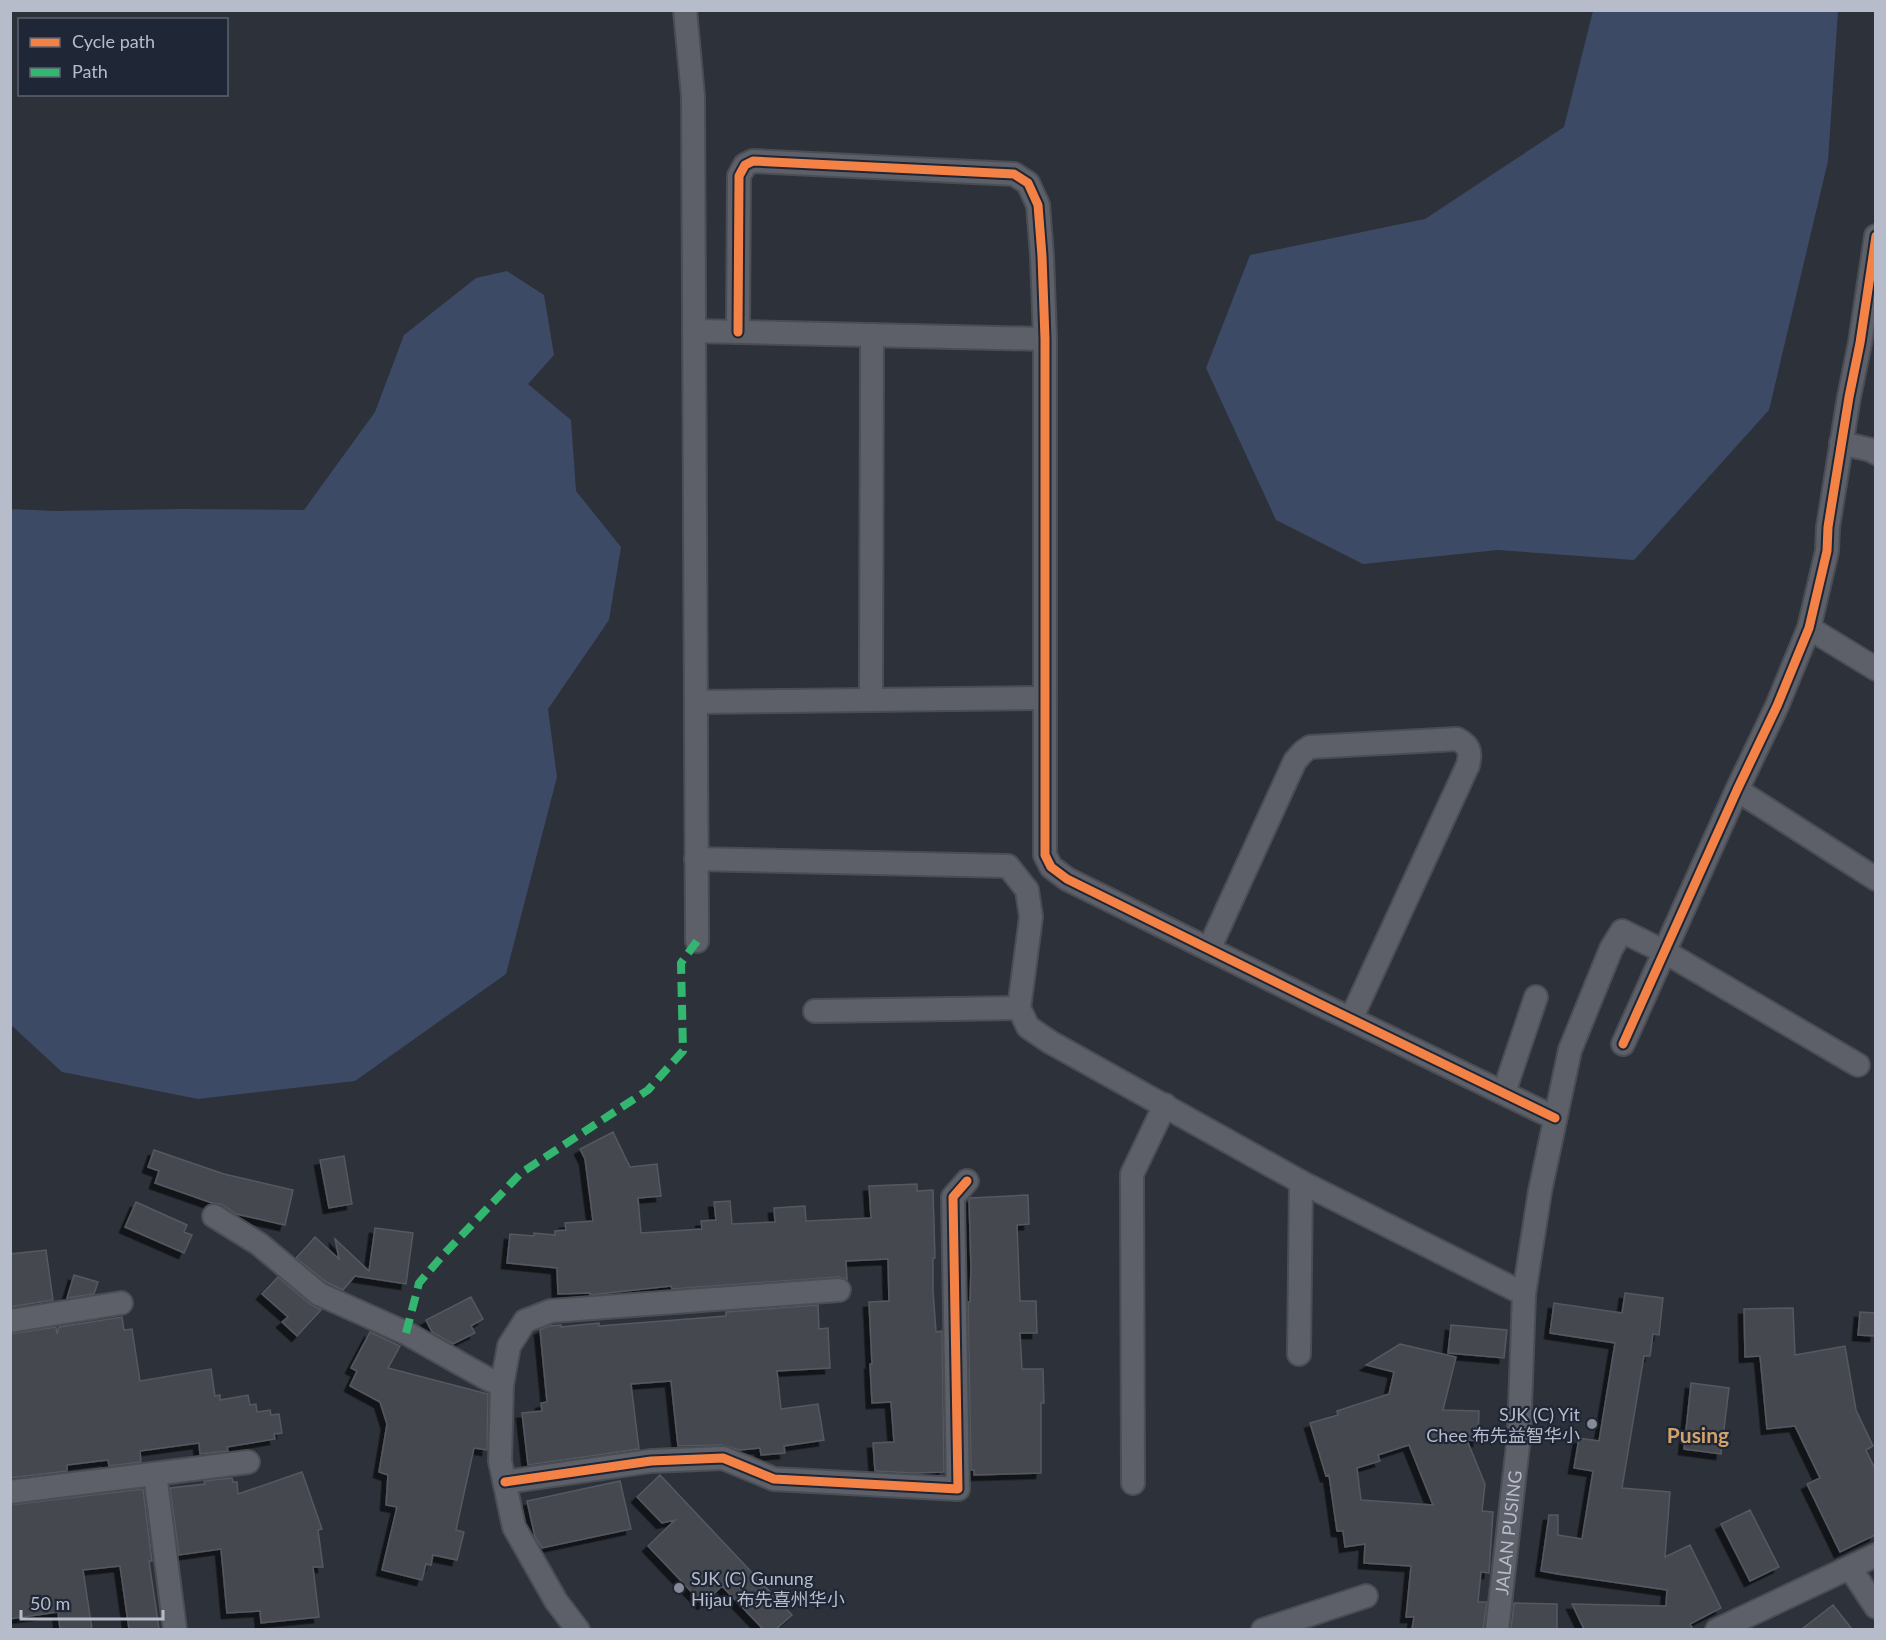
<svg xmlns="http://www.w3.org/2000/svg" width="1886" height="1640" viewBox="0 0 1886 1640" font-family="Lato,'Noto Sans SC',sans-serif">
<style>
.water{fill:#3d4a66}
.building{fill:#454950;stroke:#545961;stroke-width:1.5;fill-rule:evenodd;filter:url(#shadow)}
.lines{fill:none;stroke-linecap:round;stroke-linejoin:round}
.minor-casing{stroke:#4a4d54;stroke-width:26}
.minor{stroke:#5d6068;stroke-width:22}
.quiet{stroke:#33b770;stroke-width:8;stroke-dasharray:15 8;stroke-linecap:butt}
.cycleway-casing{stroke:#1f2635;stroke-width:13}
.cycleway{stroke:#f48246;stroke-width:9}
.poi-dot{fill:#868b98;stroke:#1f2635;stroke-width:2}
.labels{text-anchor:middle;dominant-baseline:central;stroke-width:4.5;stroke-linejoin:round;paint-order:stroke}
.poi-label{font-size:18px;fill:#b7bcca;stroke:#1f2635;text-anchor:end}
.street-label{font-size:18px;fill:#b7bcca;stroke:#1f2635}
.quarter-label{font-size:21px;font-weight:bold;fill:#d2a26a;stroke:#1f2635}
</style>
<defs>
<filter id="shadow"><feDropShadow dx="-5.5" dy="5.5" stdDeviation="0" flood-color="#0009"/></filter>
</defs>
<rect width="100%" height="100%" fill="#2c313a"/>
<path class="water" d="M 1593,11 L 1838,11 L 1828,161 L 1769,410 L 1634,560 L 1498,550 L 1363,564 L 1276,520 L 1206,368 L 1250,255 L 1425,219 L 1564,127 Z
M 507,271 L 544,295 L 554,355 L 528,384 L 571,420 L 576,491 L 621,547 L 609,620 L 548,709 L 557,777 L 506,974 L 355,1081 L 198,1099 L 62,1072 L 11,1025 L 11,509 L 55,511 L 182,509 L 304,510 L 375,412 L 404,335 L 476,278 Z"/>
<path class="building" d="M 613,1132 L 630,1167 L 657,1164 L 661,1196 L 638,1198 L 641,1233 L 702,1229 L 701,1221 L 716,1220 L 714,1202 L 730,1201 L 732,1224 L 775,1222 L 774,1208 L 805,1206 L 806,1221 L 871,1218 L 869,1186 L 917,1184 L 917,1191 L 933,1190 L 935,1258 L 933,1258 L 933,1290 L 936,1332 L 942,1331 L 944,1472 L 913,1473 L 875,1471 L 873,1443 L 894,1442 L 891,1402 L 872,1403 L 870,1364 L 872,1364 L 869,1302 L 889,1301 L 888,1259 L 846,1261 L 847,1279 L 838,1277 L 672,1289 L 671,1286 L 590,1295 L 590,1293 L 558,1294 L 557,1268 L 507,1263 L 510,1234 L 534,1236 L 534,1233 L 555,1235 L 555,1231 L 566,1230 L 565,1223 L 593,1221 L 585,1159 L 580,1149 Z
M 154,1150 L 224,1174 L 293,1190 L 285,1225 L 236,1214 L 221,1204 L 212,1203 L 155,1183 L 159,1171 L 148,1167 Z
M 344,1156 L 352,1204 L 329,1208 L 320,1160 Z
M 1028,1195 L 1029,1224 L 1017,1225 L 1020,1301 L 1036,1301 L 1037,1333 L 1020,1333 L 1022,1369 L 1043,1369 L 1044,1403 L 1041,1403 L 1041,1473 L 974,1475 L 974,1470 L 971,1470 L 968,1302 L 970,1302 L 971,1267 L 969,1200 L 970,1198 Z
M 136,1202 L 187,1225 L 184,1232 L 192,1235 L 184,1253 L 125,1227 Z
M 375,1228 L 413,1233 L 406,1284 L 355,1276 L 343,1290 L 326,1282 L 296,1258 L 315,1237 L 339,1259 L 335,1239 L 369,1271 Z
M 46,1250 L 53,1300 L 10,1307 L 10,1254 Z
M 74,1275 L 98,1282 L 94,1294 L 67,1298 Z
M 278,1277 L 310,1304 L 321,1310 L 297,1336 L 282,1322 L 288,1317 L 262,1294 Z
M 1625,1293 L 1663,1298 L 1659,1335 L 1653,1334 L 1650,1356 L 1644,1356 L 1622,1488 L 1670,1492 L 1665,1557 L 1690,1545 L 1721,1608 L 1690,1624 L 1693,1629 L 1584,1629 L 1572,1604 L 1666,1606 L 1667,1590 L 1558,1574 L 1558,1572 L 1558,1574 L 1541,1571 L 1549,1515 L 1558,1515 L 1558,1535 L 1582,1539 L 1593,1471 L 1574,1468 L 1579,1438 L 1599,1441 L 1615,1343 L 1550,1333 L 1554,1303 L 1622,1313 Z
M 471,1297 L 483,1319 L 471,1326 L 475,1333 L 453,1344 L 432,1332 L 426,1320 Z
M 818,1305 L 819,1329 L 828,1328 L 830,1368 L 777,1371 L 781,1409 L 818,1404 L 824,1440 L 784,1446 L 785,1453 L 761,1455 L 760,1448 L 740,1450 L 722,1445 L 678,1446 L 671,1381 L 631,1384 L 639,1449 L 528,1465 L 522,1413 L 542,1411 L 541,1403 L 547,1402 L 540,1330 L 548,1326 L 561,1325 L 561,1327 L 599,1323 L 599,1326 L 726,1316 L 726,1312 Z
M 1793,1308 L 1795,1355 L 1845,1346 L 1856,1410 L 1873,1446 L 1866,1450 L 1875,1469 L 1875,1535 L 1840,1552 L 1807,1484 L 1820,1478 L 1795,1426 L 1767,1429 L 1760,1356 L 1745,1357 L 1744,1309 Z
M 1860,1312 L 1875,1313 L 1875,1336 L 1858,1335 Z
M 122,1317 L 124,1330 L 132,1329 L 140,1381 L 211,1369 L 215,1396 L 220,1395 L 220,1400 L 248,1395 L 250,1405 L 256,1404 L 257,1412 L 270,1410 L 271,1415 L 279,1414 L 282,1433 L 274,1434 L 275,1439 L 227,1447 L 228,1451 L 200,1454 L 199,1443 L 140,1451 L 141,1462 L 109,1466 L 108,1460 L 67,1465 L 67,1471 L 10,1478 L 10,1334 L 56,1327 L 57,1334 L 59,1327 Z
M 1451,1325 L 1507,1330 L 1504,1358 L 1448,1353 Z
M 370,1332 L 400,1346 L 388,1368 L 488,1394 L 487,1450 L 474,1448 L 456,1530 L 464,1532 L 457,1560 L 433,1555 L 431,1565 L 426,1564 L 422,1580 L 382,1570 L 397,1507 L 386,1505 L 388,1475 L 379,1472 L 387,1424 L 380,1402 L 350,1386 L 357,1371 L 351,1368 Z
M 1400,1344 L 1456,1357 L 1443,1410 L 1479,1411 L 1478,1441 L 1467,1440 L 1485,1484 L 1482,1511 L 1493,1512 L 1489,1573 L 1481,1572 L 1478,1602 L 1487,1602 L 1483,1629 L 1412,1629 L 1414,1617 L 1406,1617 L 1411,1566 L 1364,1563 L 1365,1544 L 1345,1547 L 1343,1531 L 1337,1531 L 1329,1475 L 1326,1476 L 1310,1423 L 1338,1415 L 1337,1411 L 1389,1394 L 1394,1372 L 1366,1365 ZM 1409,1445 L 1433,1505 L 1361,1500 L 1357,1468 L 1380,1461 L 1378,1455 Z
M 1691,1383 L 1729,1388 L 1721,1454 L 1684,1449 Z
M 302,1472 L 322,1529 L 318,1530 L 323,1567 L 313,1567 L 319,1617 L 261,1623 L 260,1611 L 227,1613 L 221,1549 L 179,1555 L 170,1488 L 205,1484 L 204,1481 L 232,1478 L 233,1482 L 237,1482 L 238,1494 Z
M 660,1475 L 792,1615 L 776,1629 L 763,1629 L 722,1586 L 703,1604 L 648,1546 L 675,1520 L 662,1523 L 637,1497 Z
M 620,1481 L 631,1529 L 542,1548 L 535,1537 L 527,1501 Z
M 143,1489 L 152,1561 L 149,1561 L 159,1629 L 129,1629 L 120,1566 L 83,1570 L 92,1629 L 60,1629 L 58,1612 L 10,1619 L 10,1505 Z
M 1750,1510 L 1779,1567 L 1750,1581 L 1721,1524 Z
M 1514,1603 L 1557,1604 L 1557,1629 L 1511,1629 Z
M 1833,1605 L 1852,1629 L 1802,1629 Z"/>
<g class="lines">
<g class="minor-casing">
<g id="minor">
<path d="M 685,10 L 693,96 L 697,941"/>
<path d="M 694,331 L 1045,339"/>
<path d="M 738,332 L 739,176 L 745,165 L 753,161 L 1014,174 L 1028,183 L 1038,205 L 1042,256 L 1045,339 L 1045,855 L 1051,867 L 1067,879 L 1318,1003 L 1555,1118"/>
<path d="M 1841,443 L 1871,450 L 1876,453"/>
<path d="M 1809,628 L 1876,669"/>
<path d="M 871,700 L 872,335"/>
<path d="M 696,702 L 1045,698"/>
<path d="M 1737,790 L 1876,879"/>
<path d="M 696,859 L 1008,866 L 1027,890 L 1031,917 L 1019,1008 L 1028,1027 L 1050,1042 L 1301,1182 L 1524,1294"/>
<path d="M 1209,949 L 1295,761 L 1303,752 L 1310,747 L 1457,739 C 1470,746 1471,752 1468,765 L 1351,1019"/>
<path d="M 815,1011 L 1019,1008"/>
<path d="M 1623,1044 L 1737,790 L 1777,706 L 1809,628 L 1827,551 L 1828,527 L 1849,397 L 1860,343 L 1876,236"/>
<path d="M 1504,1092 L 1536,997"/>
<path d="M 214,1216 L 259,1244 L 319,1294 L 406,1333 L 486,1378 L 502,1385"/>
<path d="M 10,1321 L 121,1303"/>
<path d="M 1299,1354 L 1301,1182"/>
<path d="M 155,1474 L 175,1630"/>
<path d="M 505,1482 L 651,1461 L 723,1458 L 774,1479 L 958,1489 L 953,1197 L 967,1181"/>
<path d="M 1133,1483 L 1132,1174 L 1165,1105"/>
<path d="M 10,1492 L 248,1462"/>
<path d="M 1850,1568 L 1876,1607"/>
<path d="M 578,1630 L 556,1601 L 514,1527 L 500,1461 L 502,1385 L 509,1346 L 525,1321 L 551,1311 L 839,1290"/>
<path d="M 1263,1630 L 1366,1596"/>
<path id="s1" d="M 1497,1630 L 1519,1436 L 1524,1294 L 1540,1191 L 1570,1050 L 1611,949 L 1622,931 L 1665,952 L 1858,1065"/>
<path d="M 1717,1630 L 1876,1555"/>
</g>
</g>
<use href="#minor" class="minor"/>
<path class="quiet" d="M 406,1333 L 419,1283 L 444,1254 L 521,1173 L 648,1090 L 683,1051 L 681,963 L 697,941"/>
<g class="cycleway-casing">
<path id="cycleway" d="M 738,332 L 739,176 L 745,165 L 753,161 L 1014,174 L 1028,183 L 1038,205 L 1042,256 L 1045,339 L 1045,855 L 1051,867 L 1067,879 L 1318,1003 L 1555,1118
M 1623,1044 L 1737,790 L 1777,706 L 1809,628 L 1827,551 L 1828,527 L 1849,397 L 1860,343 L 1876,236
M 505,1482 L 651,1461 L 723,1458 L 774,1479 L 958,1489 L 953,1197 L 967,1181"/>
</g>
<use href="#cycleway" class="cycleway"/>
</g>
<g class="poi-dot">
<circle cx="1592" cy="1424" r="6"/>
<circle cx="679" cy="1588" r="6"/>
</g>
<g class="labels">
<g class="poi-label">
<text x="1580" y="1414">SJK (C) Yit<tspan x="1580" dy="21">Chee 布先益智华小</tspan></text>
<text x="691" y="1578" text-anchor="start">SJK (C) Gunung<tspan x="691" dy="21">Hijau 布先喜州华小</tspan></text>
</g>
<g class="street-label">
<text stroke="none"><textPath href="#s1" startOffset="98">JALAN PUSING</textPath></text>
</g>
<g class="quarter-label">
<text x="1698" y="1434">Pusing</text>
</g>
</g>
<rect width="1886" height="1640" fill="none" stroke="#b7bcca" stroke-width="24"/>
<rect x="18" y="18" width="210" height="78" fill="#1f2635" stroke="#5c6271" stroke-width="1.5"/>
<rect x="30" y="38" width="30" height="9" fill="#f48246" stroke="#5c6271" stroke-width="1.5"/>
<text x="72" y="48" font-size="18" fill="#b7bcca">Cycle path</text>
<rect x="30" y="68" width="30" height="9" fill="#33b770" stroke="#5c6271" stroke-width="1.5"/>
<text x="72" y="78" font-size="18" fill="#b7bcca">Path</text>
<path d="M21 1610v9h142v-9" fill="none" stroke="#b7bcca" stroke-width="3"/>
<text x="30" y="1610" font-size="18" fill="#b7bcca" stroke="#1f2635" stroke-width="4.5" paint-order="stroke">50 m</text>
</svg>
